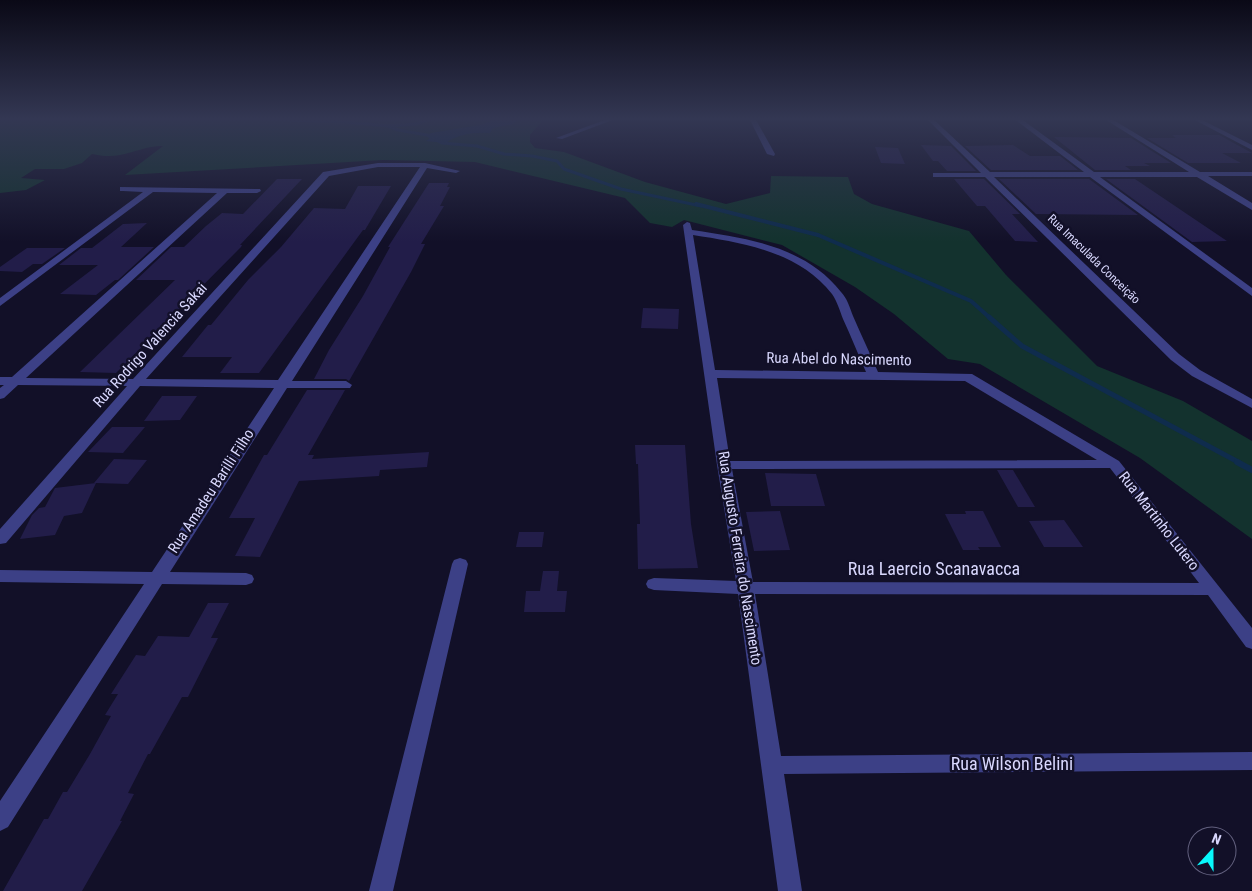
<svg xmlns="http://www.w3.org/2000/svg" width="1252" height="891" viewBox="0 0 1252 891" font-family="'Roboto Condensed',sans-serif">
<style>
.green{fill:#13322e}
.water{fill:#0f2c4d}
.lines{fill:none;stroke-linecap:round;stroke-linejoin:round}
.stream-far3{stroke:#0f2c4d;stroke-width:3}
.stream-far2{stroke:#0f2c4d;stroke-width:4}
.stream-far1{stroke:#0f2c4d;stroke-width:5}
.stream{stroke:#0f2c4d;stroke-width:6}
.river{fill:#0f2c4d;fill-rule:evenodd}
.building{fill:#221d49}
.minor{fill:#3c4086;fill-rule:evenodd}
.labels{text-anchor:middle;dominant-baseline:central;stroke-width:5;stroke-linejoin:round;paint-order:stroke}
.far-street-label{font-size:12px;fill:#d9d8fe;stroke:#121028}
.street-label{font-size:15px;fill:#d9d8fe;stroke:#121028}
.near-street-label{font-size:18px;fill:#d9d8fe;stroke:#121028}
</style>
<rect width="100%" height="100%" fill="#121028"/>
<path class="green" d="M 0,118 L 545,118 L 530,135 L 530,142 L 535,148 L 564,152 L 645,182 L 726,204 L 770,193 L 771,176 L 848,177 L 854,194 L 872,204 L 969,231 L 1006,275 L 1097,366 L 1183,401 L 1252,441 L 1252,539 L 1140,458 L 980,364 L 948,359 L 894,314 L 855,287 L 782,245 L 684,220 L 672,227 L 650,223 L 625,198 L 475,162 L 383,160 L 125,175 L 163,146 C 146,146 136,152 120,155 C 111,157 101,156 92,154 L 82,163 L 64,169 L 35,169 L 21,178 L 45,180 L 26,190 L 0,193 Z"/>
<path class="water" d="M 499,118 L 520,118 L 513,124 L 493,128 L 490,133 C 475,132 457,134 446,143 L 426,141 L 430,138 L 427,135 L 431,133 L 480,125 Z"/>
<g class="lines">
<path class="stream-far3" d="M 235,118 L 346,122 L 388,126 L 416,124 L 433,118 L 442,118
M 388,126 L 398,130 L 427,135 L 442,143 L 477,146 L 504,154 L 532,156 L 557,161 L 564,169 L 621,189 L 701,206"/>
<path class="stream-far2" d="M 696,204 L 818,235 L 971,301 L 990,318"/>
<path class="stream-far1" d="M 989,317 L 1022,346 L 1240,463"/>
<path class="stream" d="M 1237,462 L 1252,470"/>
<path class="river" d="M 225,118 L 243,118 L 241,121 L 227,121 Z"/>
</g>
<path class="building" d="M 1172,135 L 1219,135 L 1252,153 L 1222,153 L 1241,163 L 1188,163 L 1147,138 L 1176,138 Z
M 1054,137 L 1131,138 L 1171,163 L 1144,163 L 1150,166 L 1125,166 L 1131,170 L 1095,170 Z
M 921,145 L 951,146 L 976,171 L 947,171 L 938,161 L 933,161 Z
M 1013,145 L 1030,156 L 1060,156 L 1078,170 L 991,170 L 965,146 Z
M 875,147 L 898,148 L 905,164 L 881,163 Z
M 277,179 L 302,179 L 240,245 L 242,245 L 241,247 L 116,373 L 80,372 L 175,280 L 136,280 L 171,247 L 184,247 L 206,226 L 222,213 L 243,214 Z
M 954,179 L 984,179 L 1020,214 L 1012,214 L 1038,242 L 1015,241 L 985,206 L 977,206 Z
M 999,179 L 1089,179 L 1138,215 L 1036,214 Z
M 1106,179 L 1135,179 L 1227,241 L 1192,242 Z
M 429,183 L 449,183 L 447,187 L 450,187 L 440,206 L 444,206 L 421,244 L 425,244 L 411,272 L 349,381 L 346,379 L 314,379 L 329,350 L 363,296 L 390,247 L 388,247 Z
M 358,186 L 391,186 L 365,230 L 363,230 L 259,373 L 220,373 L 232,357 L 182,357 L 208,325 L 211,325 L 248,280 L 281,247 L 314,208 L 345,209 Z
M 147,223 L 121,247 L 154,247 L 118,280 L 115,280 L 96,295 L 60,294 L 98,265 L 59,265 L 81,248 L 92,248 L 123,224 Z
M 27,248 L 65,248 L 42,264 L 33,264 L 22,272 L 0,271 L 0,267 Z
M 643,308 L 679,309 L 678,329 L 641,328 Z
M 307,390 L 345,390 L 308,455 L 314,455 L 312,459 L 429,452 L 427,467 L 380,470 L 379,476 L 299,481 L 260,557 L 235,556 L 255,518 L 229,518 L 264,455 L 267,455 Z
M 162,396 L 197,396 L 180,420 L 144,421 Z
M 112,427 L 145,427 L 123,453 L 88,452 Z
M 635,445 L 685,445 L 691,524 L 698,568 L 638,569 L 637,524 L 640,524 L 638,464 L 636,464 Z
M 114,459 L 147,460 L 128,484 L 96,483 L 82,513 L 64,516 L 55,535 L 20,539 L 32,515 L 39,508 L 45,507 L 55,488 L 96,483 L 94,483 Z
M 997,470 L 1013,470 L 1035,507 L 1018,507 Z
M 765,473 L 816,474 L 825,506 L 771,506 Z
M 780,511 L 790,550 L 754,551 L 746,512 Z
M 965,511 L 983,511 L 1001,547 L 978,547 L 980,550 L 963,550 L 945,514 L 966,514 Z
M 1064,520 L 1083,547 L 1044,547 L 1029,521 Z
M 519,532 L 544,532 L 542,547 L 516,547 Z
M 543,571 L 559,571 L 557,591 L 567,591 L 565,612 L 524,612 L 526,591 L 540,591 Z
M 208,603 L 229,603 L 211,638 L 218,638 L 188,697 L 182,697 L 150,754 L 148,754 L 128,793 L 134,794 L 120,821 L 122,821 L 82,891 L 3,891 L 44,819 L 48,819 L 63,792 L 67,792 L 90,754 L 111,716 L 105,715 L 118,694 L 111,694 L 136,655 L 145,656 L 158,636 L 189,637 Z"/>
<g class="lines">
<path class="minor" d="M 610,118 L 618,118 L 562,139 L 556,138 Z
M 749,118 L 755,118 L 775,154 L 774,156 L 767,154 Z
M 926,118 L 932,118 L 990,172 L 1084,172 L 1013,118 L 1020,118 L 1094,172 L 1189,172 L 1103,118 L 1110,118 L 1200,172 L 1252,172 L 1252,176 L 1208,176 L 1252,203 L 1252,210 L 1197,177 L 1100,177 L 1252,288 L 1252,296 L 1090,177 L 994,177 L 1179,354 L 1200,370 L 1252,399 L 1252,408 L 1192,376 L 1171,360 L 985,177 L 933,177 L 933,173 L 981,173 Z
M 1191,118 L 1198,118 L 1252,145 L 1252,150 Z
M 378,163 L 425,163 L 460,171 L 456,173 L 427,168 L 292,381 L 346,381 L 352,385 L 350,388 L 287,388 L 170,572 L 246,573 L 252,575 L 254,579 L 252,583 L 246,585 L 162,584 L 8,827 L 0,831 L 0,801 L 144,584 L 0,582 L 0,570 L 152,572 L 274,388 L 140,386 L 6,543 L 0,544 L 0,529 L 127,386 L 18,385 L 4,398 L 0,399 L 0,388 L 4,385 L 0,385 L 0,377 L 12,377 L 217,193 L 153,192 L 0,306 L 0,298 L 143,192 L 123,191 L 120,191 L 120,187 L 260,189 L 261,191 L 257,193 L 227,193 L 26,378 L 133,379 L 323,172 ZM 378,167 L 420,167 L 278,380 L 146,379 L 329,176 Z
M 687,222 L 690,223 L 692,230 C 746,238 805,246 841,292 C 847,298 850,308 853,316 C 861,335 870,353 878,372 L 972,374 L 1119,461 L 1252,628 L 1252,649 L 1246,647 L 1208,595 L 755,594 L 781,756 L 1252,752 L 1252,770 L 784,774 L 802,891 L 778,891 L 738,594 L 654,590 L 648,588 L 646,584 L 648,580 L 654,578 L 736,581 L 717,465 L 683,225 ZM 693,235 C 743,243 798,251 832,294 C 837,301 840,311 843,319 C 851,336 858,354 866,372 L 715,370 ZM 717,378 L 965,381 L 1097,460 L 730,461 ZM 1110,468 L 1199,583 L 753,582 L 732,469 Z
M 460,558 L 466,560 L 468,564 L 393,891 L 369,891 L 452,564 L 454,560 Z"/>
</g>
<linearGradient id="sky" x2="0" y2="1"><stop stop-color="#0a0916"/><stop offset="0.49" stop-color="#333753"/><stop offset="1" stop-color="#333753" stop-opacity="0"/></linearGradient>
<rect width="1252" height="242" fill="url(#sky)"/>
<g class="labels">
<g class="far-street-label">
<text transform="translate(1094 259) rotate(44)">Rua Imaculada Conceição</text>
</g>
<g class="street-label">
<text transform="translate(150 345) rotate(-48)">Rua Rodrigo Valencia Sakai</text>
<text transform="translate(839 359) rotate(1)">Rua Abel do Nascimento</text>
<text transform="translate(211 491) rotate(-57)">Rua Amadeu Barilli Filho</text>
<text transform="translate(1159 521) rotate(52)">Rua Martinho Lutero</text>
<text transform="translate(740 558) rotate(81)">Rua Augusto Ferreira do Nascimento</text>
</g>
<g class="near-street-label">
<text x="934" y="568">Rua Laercio Scanavacca</text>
<text x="1012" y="763">Rua Wilson Belini</text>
</g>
</g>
<g transform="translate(1212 851) rotate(21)"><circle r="24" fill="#121028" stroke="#62607e"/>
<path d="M0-4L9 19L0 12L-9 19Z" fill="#08f8fb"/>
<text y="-8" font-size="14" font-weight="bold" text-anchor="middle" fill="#d9d8fe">N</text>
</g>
</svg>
